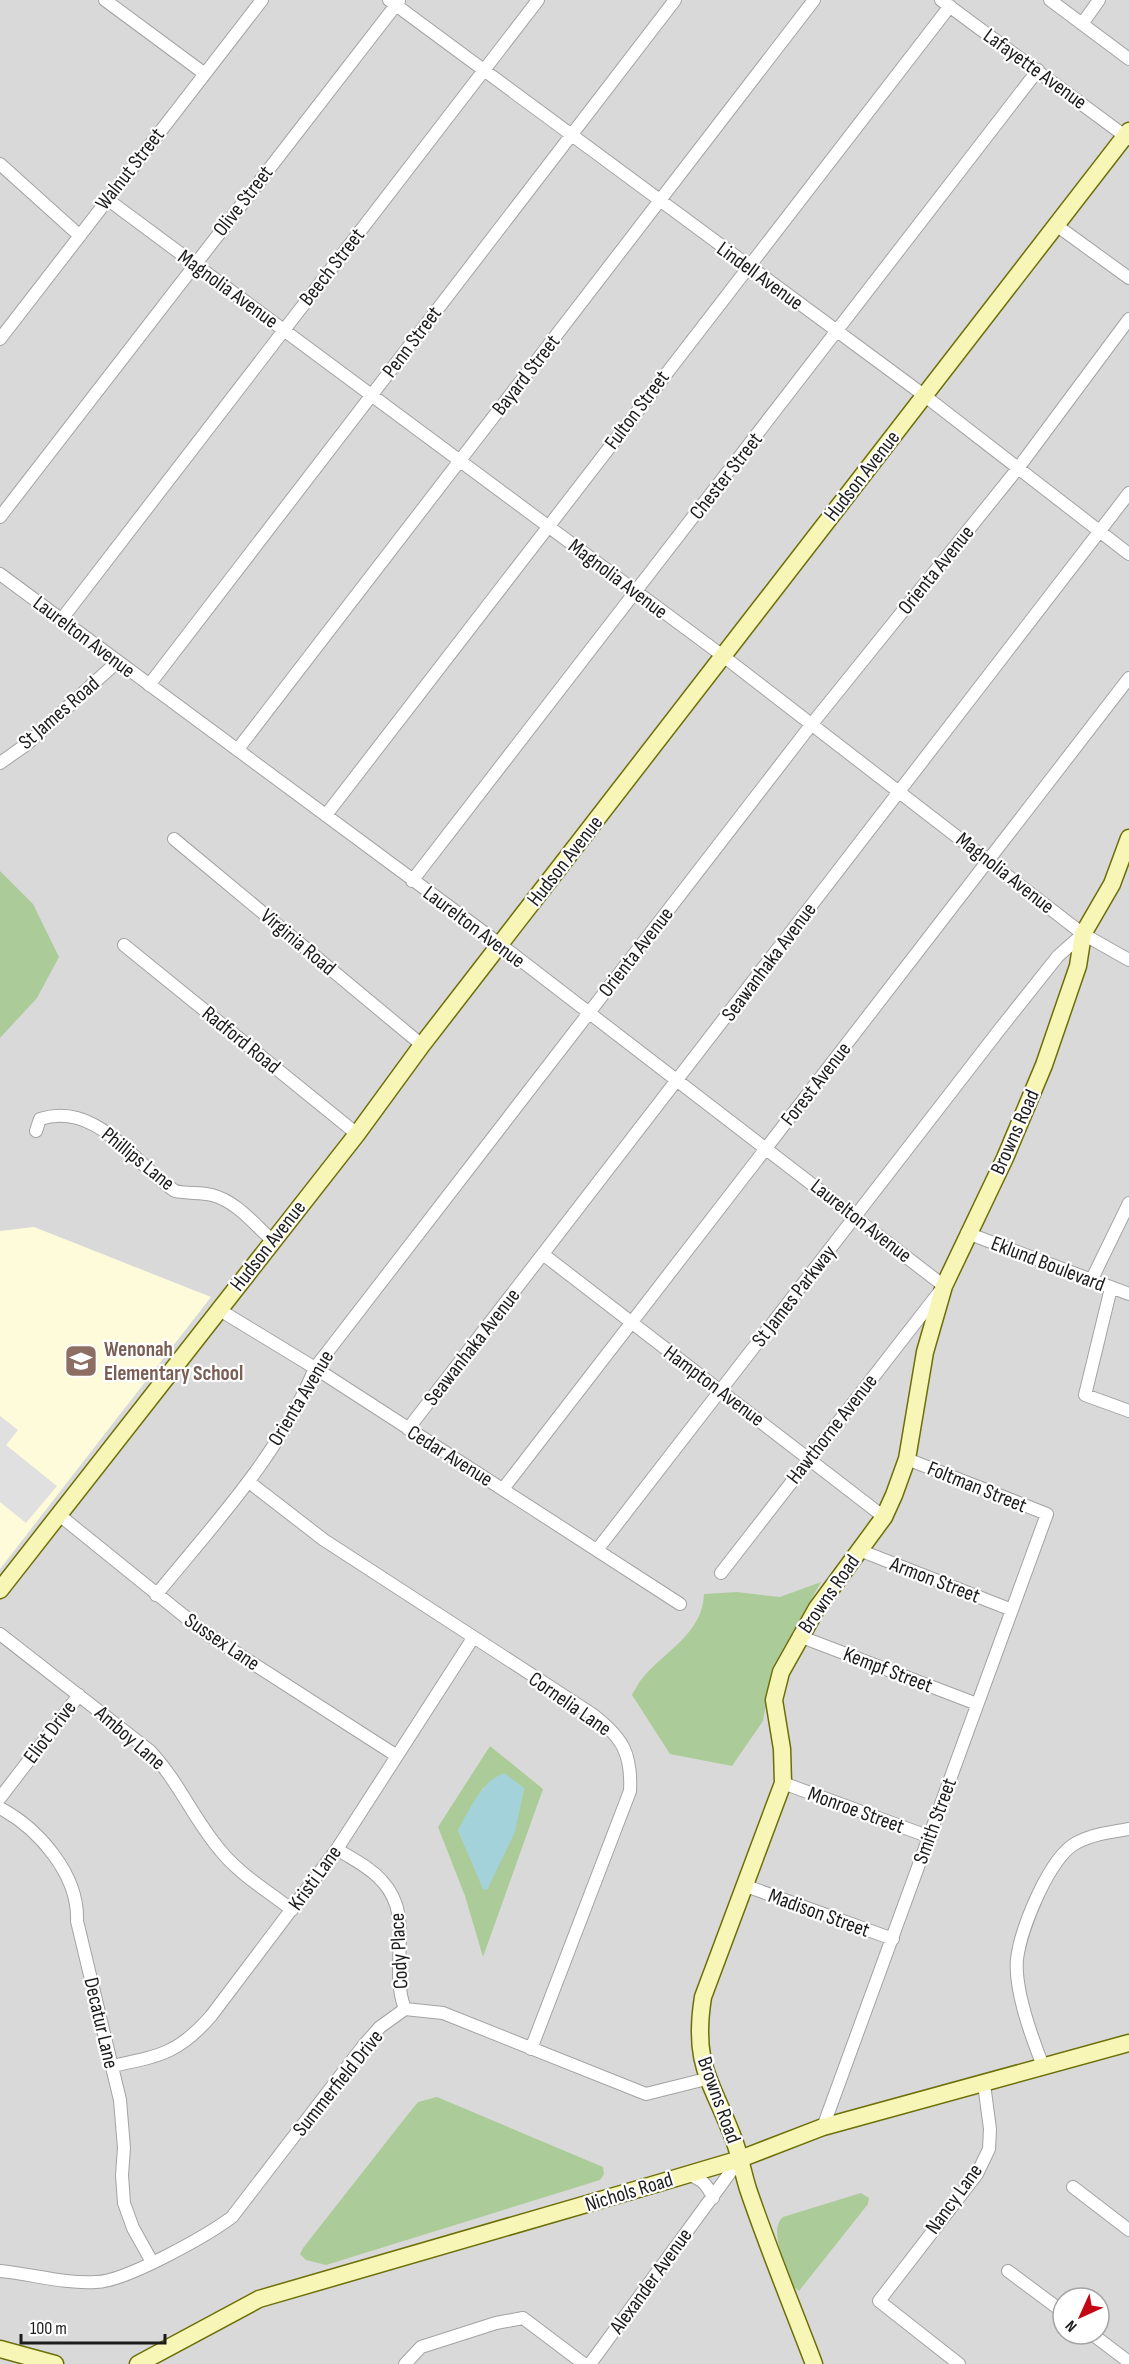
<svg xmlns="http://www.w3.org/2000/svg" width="1129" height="2364" viewBox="0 0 1129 2364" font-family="'Sofia Sans Condensed',sans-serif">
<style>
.residential{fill:#dad9d9;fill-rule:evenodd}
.education{fill:#fefbdb}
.forest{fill:#abcc98;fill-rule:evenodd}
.parking{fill:#e0e0e0}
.water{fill:#a3d2da}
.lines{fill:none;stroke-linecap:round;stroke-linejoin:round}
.street-casing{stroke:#a3a3a3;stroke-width:14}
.secondary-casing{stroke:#6c6f07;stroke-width:19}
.street{stroke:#fff;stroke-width:12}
.secondary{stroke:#f7f6b6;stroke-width:16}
.labels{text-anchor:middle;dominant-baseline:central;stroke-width:4.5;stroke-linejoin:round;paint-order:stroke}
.street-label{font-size:21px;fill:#1c1c1c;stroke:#fff}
.education-label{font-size:21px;font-weight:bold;fill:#785e54;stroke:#fff;text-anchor:start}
</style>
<rect width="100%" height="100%" fill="#eee9e2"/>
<path class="residential" d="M 0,0 L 1129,0 L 1129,2364 L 0,2364 ZM 1063,2298 L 1099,2298 L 1099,2334 L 1063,2334 Z"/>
<path class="education" d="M 34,1227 L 211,1297 L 0,1569 L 0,1231 Z"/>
<path class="forest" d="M 0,871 L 33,904 L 59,957 L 37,998 L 0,1038 Z
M 821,1582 L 772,1668 L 763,1721 L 732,1766 L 670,1754 L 632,1695 C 636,1688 640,1680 645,1675 C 667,1650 703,1632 704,1594 L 737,1592 L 780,1597 Z
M 490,1746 L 543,1789 L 483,1957 L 465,1896 L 438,1827 ZM 483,1788 L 524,1788 C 515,1832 509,1852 483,1888 L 458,1830 Z
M 437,2097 L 603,2167 L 604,2174 L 600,2180 L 326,2265 L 306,2260 L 300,2254 L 303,2248 L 409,2113 L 418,2102 Z
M 861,2193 L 869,2198 L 868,2204 L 799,2291 L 794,2287 C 788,2270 767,2230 783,2217 Z"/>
<path class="parking" d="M 0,1416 L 18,1430 L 6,1445 L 57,1486 L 26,1523 L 0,1502 Z"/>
<path class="water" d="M 504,1773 L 524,1788 L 515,1832 L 487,1890 L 483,1889 L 458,1830 C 470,1809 481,1782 504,1773 Z"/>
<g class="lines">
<g class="street-casing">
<path id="street" d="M 105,0 L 205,74
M 389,0 L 925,396 L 1129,554
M 941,0 L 1129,139
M 1050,0 L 1129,59
M 1082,24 L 1099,0
M 0,164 L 80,236
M 107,199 L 723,656 L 1083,934 L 1129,960
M 1056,225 L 1129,278
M 0,339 L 262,0
M 0,517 L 399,1
M 0,574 L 501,945 L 944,1286 L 721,1573
M 61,620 L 538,0
M 149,685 L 675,0
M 238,749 L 814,0
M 0,763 L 27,744 L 117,662
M 326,815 L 950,6
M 174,839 L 422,1045
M 412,881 L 1038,70
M 124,945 L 357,1134
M 36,1131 L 40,1119 C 97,1101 132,1162 175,1191 C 188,1194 200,1192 212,1195 C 236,1201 254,1224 272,1240
M 967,1233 L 1129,1294
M 544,1255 L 884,1517
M 1091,1281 L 1129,1203
M 1111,1288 L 1085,1395 L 1129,1411
M 218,1309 L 315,1368 L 680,1604
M 408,1429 L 1129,493
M 249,1482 L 324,1540 L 592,1714 C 622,1737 632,1753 630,1791 L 531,2049
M 503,1489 L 1129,678
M 58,1514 L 204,1632 L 397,1756
M 597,1550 L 1000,1029 L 1058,956 L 1083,934
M 859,1550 L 1012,1610
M 156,1595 C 215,1523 280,1454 315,1368 L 811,725 L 1019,467 L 1129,319
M 0,1634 L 150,1751 C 179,1782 193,1818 220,1850 C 239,1874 268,1891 292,1910
M 799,1636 L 977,1704
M 783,1783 L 930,1837
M 0,1798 L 79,1695
M 0,1808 C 39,1829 79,1875 77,1921 L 120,2100 L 124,2148 L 122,2175 L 124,2203 L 133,2228 L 152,2262
M 337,1849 C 352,1859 370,1867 382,1881 C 416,1917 388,1965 405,2009
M 746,1886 L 893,1939
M 112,2066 C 159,2056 178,2054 211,2016 L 337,1849 L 473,1638
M 1043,2066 C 1032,2038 1014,1990 1017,1959 C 1021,1928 1049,1858 1076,1843 C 1093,1834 1111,1832 1129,1829
M 823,2127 L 1047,1514 L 907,1459
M 687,2174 C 702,2179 707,2184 713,2198
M 1073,2187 L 1129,2230
M 0,2271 C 32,2274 64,2284 96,2282 C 125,2282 208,2235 232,2217 L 364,2045 L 380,2027 L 405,2009 L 443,2013 L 646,2094 L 706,2079
M 1008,2271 L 1063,2312
M 1092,2334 L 1129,2362
M 405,2364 L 421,2347 L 496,2323 L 523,2318 L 584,2364
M 590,2364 L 740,2159
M 959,2364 L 879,2301 L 977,2174 L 989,2149 L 990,2129 L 984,2084"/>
</g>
<g class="secondary-casing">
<path id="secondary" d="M 0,1590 L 357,1134 L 422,1045 L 1129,131
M 0,2349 L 55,2364
M 138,2364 L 259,2299 L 659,2183 L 740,2159 L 823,2127 L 1129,2043
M 814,2364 C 792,2306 768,2248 748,2189 C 743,2173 740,2156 734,2140 C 712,2081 692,2066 703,1997 L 783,1783 L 782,1749 L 774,1700 L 781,1672 L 817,1608 L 884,1517 L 894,1495 L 907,1459 L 925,1352 L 944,1286 L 1005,1158 L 1044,1065 L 1078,966 L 1083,934 L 1112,884 L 1129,838"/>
</g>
<use href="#street" class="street"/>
<use href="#secondary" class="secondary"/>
</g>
<defs>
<g id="school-square" transform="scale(1.725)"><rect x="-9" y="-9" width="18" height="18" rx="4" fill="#8d6e63" stroke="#fff"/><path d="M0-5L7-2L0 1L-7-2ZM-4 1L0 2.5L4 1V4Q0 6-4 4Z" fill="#fff"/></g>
</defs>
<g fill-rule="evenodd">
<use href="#school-square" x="81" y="1361"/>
</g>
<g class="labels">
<g class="street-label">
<text transform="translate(1035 69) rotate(36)">Lafayette Avenue</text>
<text transform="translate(130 169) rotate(-52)">Walnut Street</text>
<text transform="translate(243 201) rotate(-52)">Olive Street</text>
<text transform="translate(332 267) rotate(-52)">Beech Street</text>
<text transform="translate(760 276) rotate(36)">Lindell Avenue</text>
<text transform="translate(228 289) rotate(36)">Magnolia Avenue</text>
<text transform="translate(412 342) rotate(-53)">Penn Street</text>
<text transform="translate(526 375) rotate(-52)">Bayard Street</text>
<text transform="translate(637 410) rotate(-53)">Fulton Street</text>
<text transform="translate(726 476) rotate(-52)">Chester Street</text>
<text transform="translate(862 476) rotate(-52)">Hudson Avenue</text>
<text transform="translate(936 570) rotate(-51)">Orienta Avenue</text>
<text transform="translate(618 579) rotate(37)">Magnolia Avenue</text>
<text transform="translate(84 637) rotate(37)">Laurelton Avenue</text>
<text transform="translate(59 713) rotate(-41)">St James Road</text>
<text transform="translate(565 861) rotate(-52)">Hudson Avenue</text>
<text transform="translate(1005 873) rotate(38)">Magnolia Avenue</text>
<text transform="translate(474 927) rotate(37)">Laurelton Avenue</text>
<text transform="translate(298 942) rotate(40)">Virginia Road</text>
<text transform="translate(636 952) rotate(-52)">Orienta Avenue</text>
<text transform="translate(769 962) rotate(-53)">Seawanhaka Avenue</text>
<text transform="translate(241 1040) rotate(39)">Radford Road</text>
<text transform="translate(816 1084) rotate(-52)">Forest Avenue</text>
<text transform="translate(1015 1132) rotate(-66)">Browns Road</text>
<text transform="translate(138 1159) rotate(39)">Phillips Lane</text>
<text transform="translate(861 1221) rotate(38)">Laurelton Avenue</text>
<text transform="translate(268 1246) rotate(-52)">Hudson Avenue</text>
<text transform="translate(1048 1264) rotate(21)">Eklund Boulevard</text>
<text transform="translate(794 1296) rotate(-52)">St James Parkway</text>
<text transform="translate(472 1347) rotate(-52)">Seawanhaka Avenue</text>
<text transform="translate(714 1386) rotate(37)">Hampton Avenue</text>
<text transform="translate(301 1398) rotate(-59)">Orienta Avenue</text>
<text transform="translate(832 1429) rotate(-52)">Hawthorne Avenue</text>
<text transform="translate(450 1456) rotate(32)">Cedar Avenue</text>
<text transform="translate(977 1487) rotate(22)">Foltman Street</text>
<text transform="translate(935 1580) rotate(21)">Armon Street</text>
<text transform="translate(829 1594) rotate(-55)">Browns Road</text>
<text transform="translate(222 1642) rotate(34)">Sussex Lane</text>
<text transform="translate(888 1670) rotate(21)">Kempf Street</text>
<text transform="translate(570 1704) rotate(35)">Cornelia Lane</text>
<text transform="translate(50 1732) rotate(-53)">Eliot Drive</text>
<text transform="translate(130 1738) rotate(41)">Amboy Lane</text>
<text transform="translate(856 1810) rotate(20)">Monroe Street</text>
<text transform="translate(935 1821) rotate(-70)">Smith Street</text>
<text transform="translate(315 1878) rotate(-54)">Kristi Lane</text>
<text transform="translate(819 1913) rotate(20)">Madison Street</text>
<text transform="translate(399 1951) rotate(-93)">Cody Place</text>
<text transform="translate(101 2023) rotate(77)">Decatur Lane</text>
<text transform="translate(338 2083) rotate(-51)">Summerfield Drive</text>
<text transform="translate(719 2100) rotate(70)">Browns Road</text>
<text transform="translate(629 2192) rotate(-17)">Nichols Road</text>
<text transform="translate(954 2199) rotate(-54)">Nancy Lane</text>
<text transform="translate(651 2281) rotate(-54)">Alexander Avenue</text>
</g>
<g class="education-label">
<text x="104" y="1349">Wenonah<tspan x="104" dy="24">Elementary School</tspan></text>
</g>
</g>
<g transform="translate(1081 2316) rotate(225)"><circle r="28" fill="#ffffff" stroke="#a4a4a4" stroke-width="1.5"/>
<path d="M0-4.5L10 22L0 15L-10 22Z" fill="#c40513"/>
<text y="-9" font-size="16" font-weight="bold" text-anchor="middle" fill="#1c1c1c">N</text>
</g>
<path d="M21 2334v9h144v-9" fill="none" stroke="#1c1c1c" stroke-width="3"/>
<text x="30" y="2334" font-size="18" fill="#1c1c1c" stroke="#ffffff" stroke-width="4.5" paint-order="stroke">100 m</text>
</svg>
